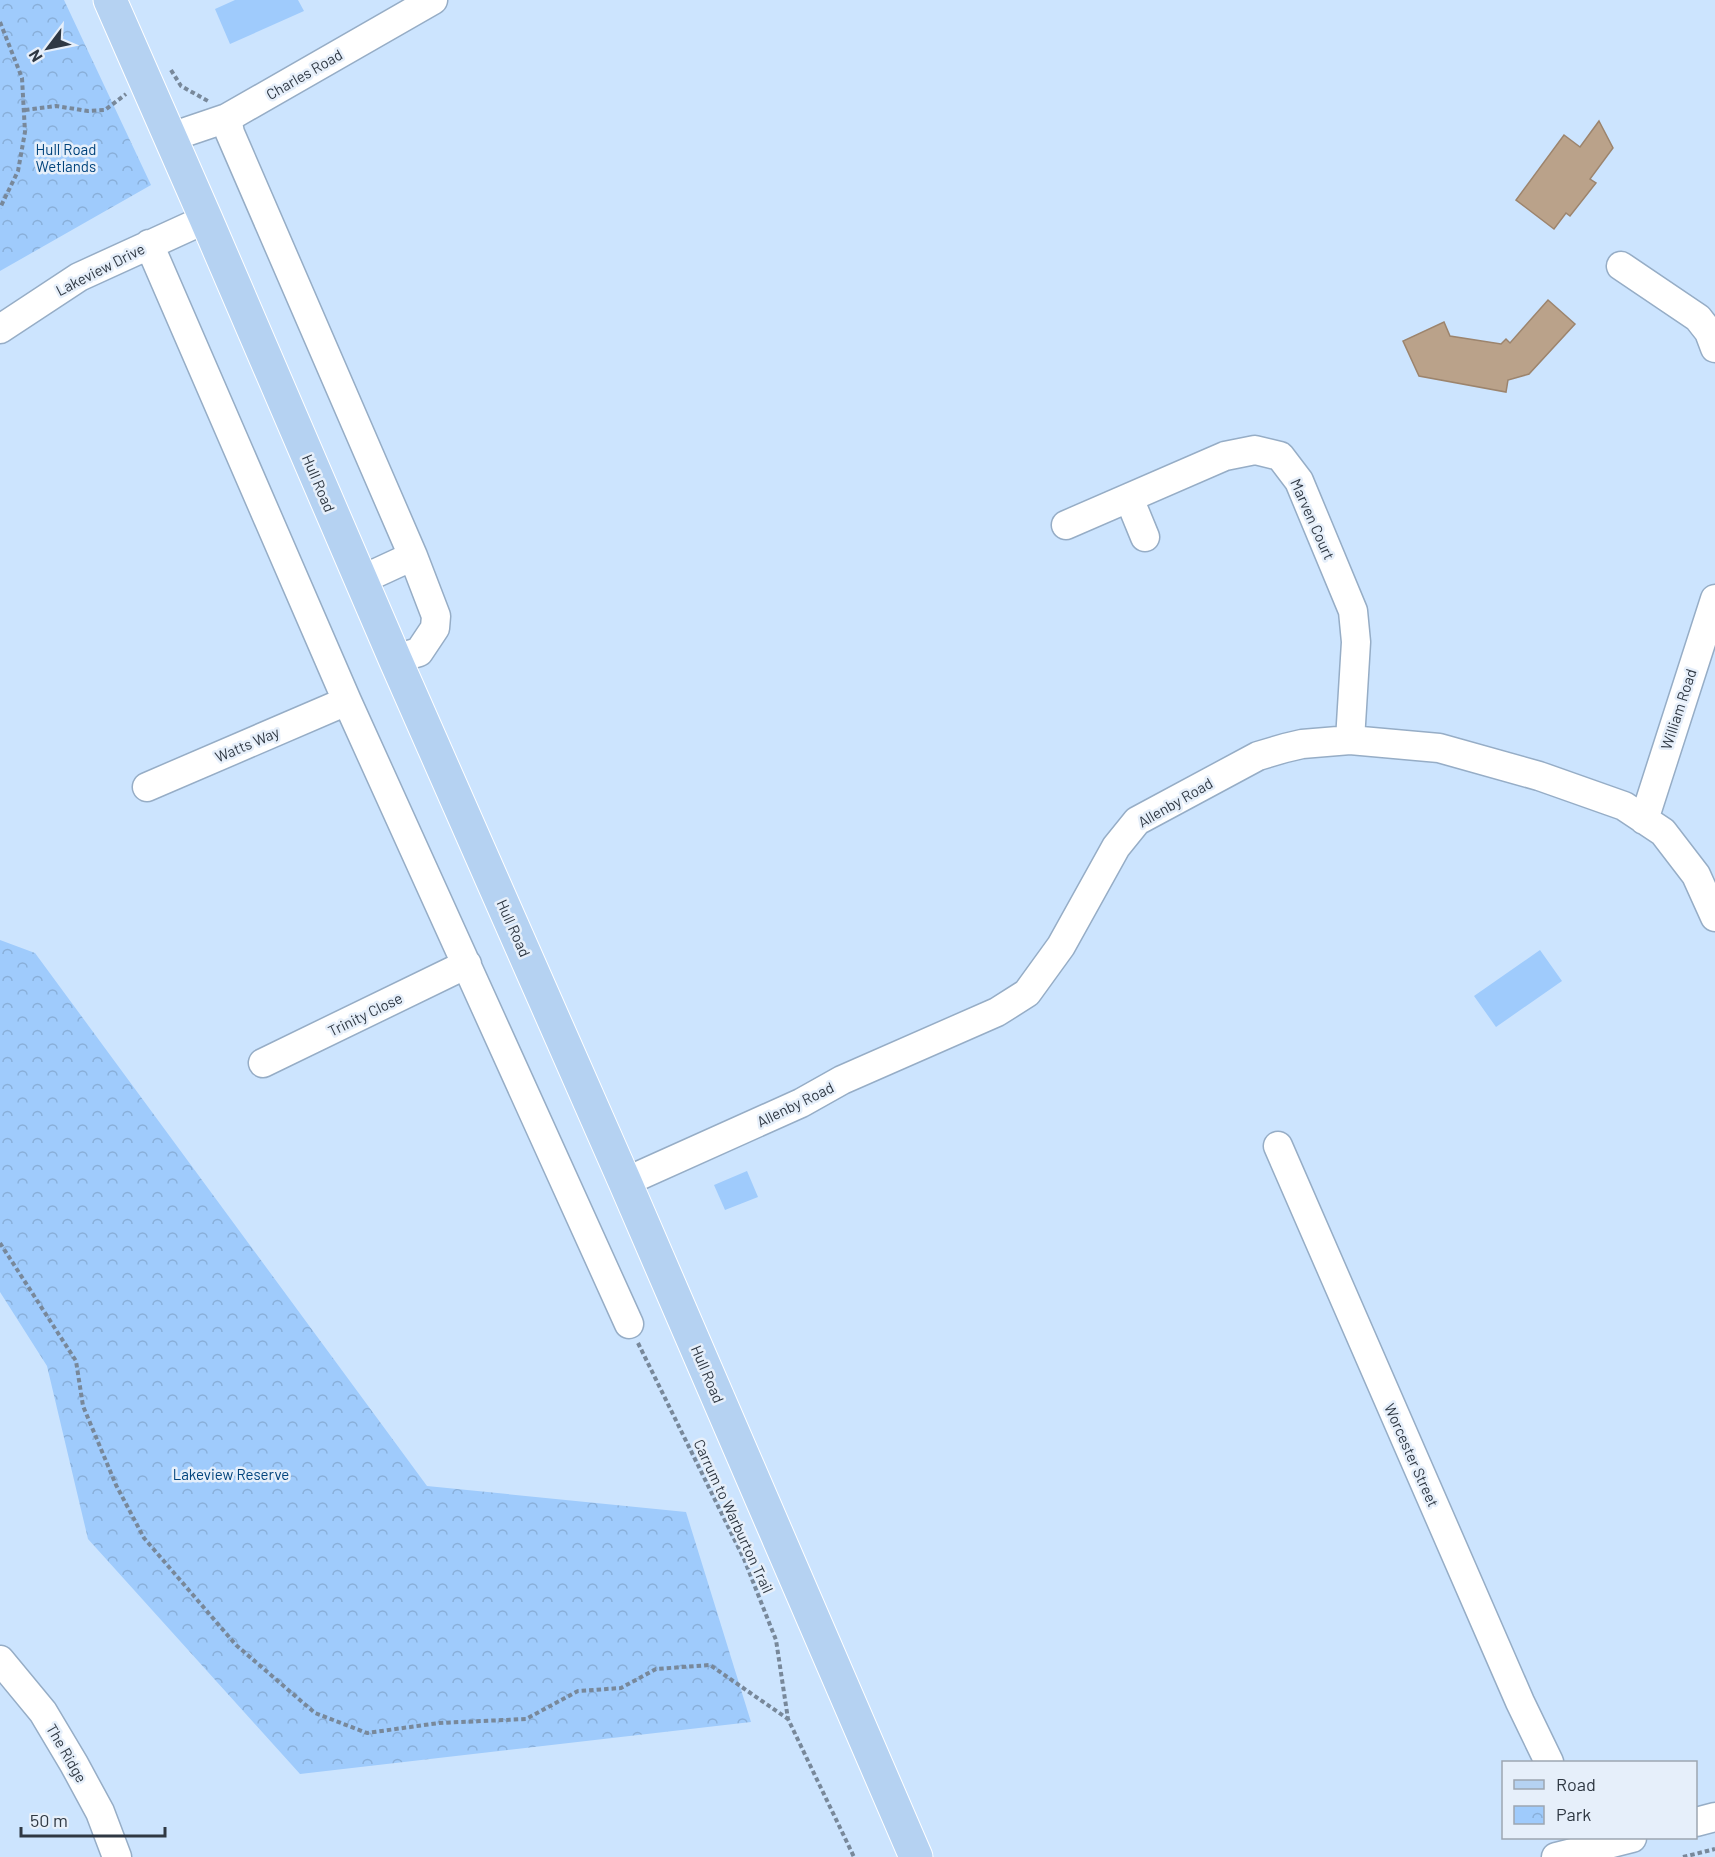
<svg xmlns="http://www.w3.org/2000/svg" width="1715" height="1857" viewBox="0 0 1715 1857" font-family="Barlow,sans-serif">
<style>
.park{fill:url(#park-crowns)}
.garden{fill:#9fcbfc}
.building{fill:#baa28a;stroke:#9c846d;stroke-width:1.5}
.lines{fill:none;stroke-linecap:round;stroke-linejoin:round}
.minor-casing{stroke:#96adc6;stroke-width:31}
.major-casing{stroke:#fff;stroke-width:35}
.path{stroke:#78889a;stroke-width:4;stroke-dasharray:4.5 3;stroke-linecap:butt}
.minor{stroke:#fff;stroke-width:28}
.major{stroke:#b5d2f2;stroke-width:33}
.labels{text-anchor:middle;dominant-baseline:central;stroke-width:5;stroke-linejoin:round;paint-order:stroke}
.street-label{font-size:15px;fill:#2f3843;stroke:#e6effa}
.park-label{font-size:15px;fill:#00437c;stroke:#e6effa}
</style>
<defs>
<pattern id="park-crowns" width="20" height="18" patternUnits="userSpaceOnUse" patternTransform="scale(1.5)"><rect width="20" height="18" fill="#9fcbfc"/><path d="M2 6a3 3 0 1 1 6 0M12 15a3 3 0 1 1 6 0" fill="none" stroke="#89afd9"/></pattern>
</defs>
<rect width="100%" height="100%" fill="#cce4fe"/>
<path class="park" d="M 0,0 L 64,0 L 151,185 L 0,271 Z
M 0,940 L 35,953 L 427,1486 L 686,1512 L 751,1722 L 300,1774 L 88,1539 L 47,1366 L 0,1292 Z"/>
<path class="garden" d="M 235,0 L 298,0 L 304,11 L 230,44 L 215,9 Z
M 1540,950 L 1562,981 L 1496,1027 L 1474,996 Z
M 747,1171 L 758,1197 L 725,1210 L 714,1185 Z"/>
<path class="building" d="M 1599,121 L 1613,148 L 1590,179 L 1596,183 L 1570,216 L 1566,213 L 1554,229 L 1516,200 L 1564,135 L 1580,147 Z
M 1548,300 L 1575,324 L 1529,374 L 1508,380 L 1506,392 L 1419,376 L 1403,341 L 1444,322 L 1450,336 L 1501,344 L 1506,339 L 1510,343 Z"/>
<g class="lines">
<g class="minor-casing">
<path id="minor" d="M 227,118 L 230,133 L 413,556 L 436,616 L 435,628 L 419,652 L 395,659
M 171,137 L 227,118 L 433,0
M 149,244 L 347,701 L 629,1324
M 1621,266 L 1698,318 L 1709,332 L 1715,348
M 0,329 L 79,277 L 206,219
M 1129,498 L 1145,537
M 1066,525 L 1225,456 L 1255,450 L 1280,456 L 1299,481 L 1353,611 L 1356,642 L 1350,740
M 361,580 L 413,556
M 147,787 L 347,701
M 1644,820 L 1715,599
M 263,1063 L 467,964
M 1278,1146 L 1520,1702 L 1549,1762
M 625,1182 L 801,1103 L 842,1080 L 997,1012 L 1027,993 L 1061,946 L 1116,847 L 1137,821 L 1258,756 L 1285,748 L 1302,744 L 1350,740 L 1439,748 L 1539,776 L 1624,806 L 1663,832 L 1696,875 L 1715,917
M 0,1660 L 43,1712 L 74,1764 L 100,1812 L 117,1857
M 1696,1822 L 1715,1817
M 1556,1857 L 1632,1838"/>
</g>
<g class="major-casing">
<path id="major" d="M 110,0 L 206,219 L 395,659 L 625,1182 L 916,1857"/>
</g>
<path class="path" d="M 0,22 L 22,78 L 25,132 L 18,171 L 0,208
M 171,70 L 181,86 L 208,101
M 25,110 L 56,106 L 88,111 L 105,110 L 126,94
M 0,1243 L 76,1361 L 83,1406 L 116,1485 L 144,1538 L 236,1645 L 315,1713 L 367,1733 L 439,1723 L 526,1719 L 578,1691 L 621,1688 L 656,1669 L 710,1665 L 788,1719
M 638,1343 L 744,1559 L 776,1640 L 788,1719 L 854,1857
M 1683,1857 L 1715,1849"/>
<use href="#minor" class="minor"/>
<use href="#major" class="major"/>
</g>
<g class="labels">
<g class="street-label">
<text transform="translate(304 74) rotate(-30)">Charles Road</text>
<text transform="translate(100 269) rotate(-27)">Lakeview Drive</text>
<text transform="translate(319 483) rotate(67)">Hull Road</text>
<text transform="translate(1313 519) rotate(66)">Marven Court</text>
<text transform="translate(1678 709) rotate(-72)">William Road</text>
<text transform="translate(247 744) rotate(-23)">Watts Way</text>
<text transform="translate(1175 802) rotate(-30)">Allenby Road</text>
<text transform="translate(514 928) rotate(66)">Hull Road</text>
<text transform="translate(365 1014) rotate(-26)">Trinity Close</text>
<text transform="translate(795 1104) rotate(-26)">Allenby Road</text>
<text transform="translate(708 1374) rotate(67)">Hull Road</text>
<text transform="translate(1412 1455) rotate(66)">Worcester Street</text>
<text transform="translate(734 1516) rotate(65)">Carrum to Warburton Trail</text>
<text transform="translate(67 1753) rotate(60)">The Ridge</text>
</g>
<g class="park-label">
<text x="66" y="149">Hull Road<tspan x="66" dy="17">Wetlands</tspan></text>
<text x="231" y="1474">Lakeview Reserve</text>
</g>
</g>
<rect x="1502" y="1761" width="195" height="78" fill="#e6effa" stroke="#9da6b1" stroke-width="1.5"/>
<rect x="1514" y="1780" width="30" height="9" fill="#b5d2f2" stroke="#9da6b1" stroke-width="1.5"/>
<text x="1556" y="1791" font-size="18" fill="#2f3843">Road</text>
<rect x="1514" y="1806" width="30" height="18" fill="url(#park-crowns)" stroke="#9da6b1" stroke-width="1.5"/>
<text x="1556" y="1821" font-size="18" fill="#2f3843">Park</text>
<g transform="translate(48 48) rotate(238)" stroke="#e6effa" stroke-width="4.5" paint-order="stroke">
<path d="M0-4.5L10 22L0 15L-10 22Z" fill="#2f3843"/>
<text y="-9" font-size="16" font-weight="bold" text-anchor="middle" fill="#2f3843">N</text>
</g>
<path d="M21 1827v9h144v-9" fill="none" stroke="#2f3843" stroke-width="3"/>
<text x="30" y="1827" font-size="18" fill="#2f3843" stroke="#e6effa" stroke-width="4.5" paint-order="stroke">50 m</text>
</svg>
